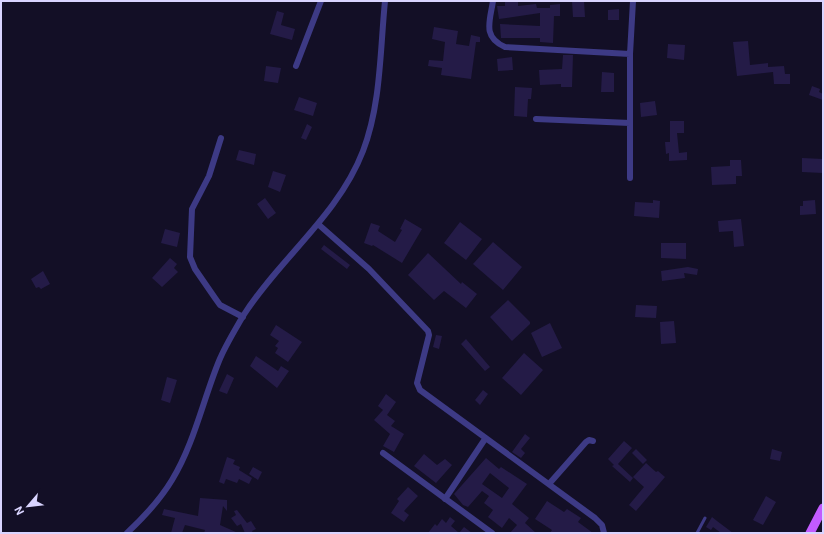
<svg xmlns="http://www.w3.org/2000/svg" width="824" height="534" viewBox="0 0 824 534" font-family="Roboto,sans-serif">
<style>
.building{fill:#241b47;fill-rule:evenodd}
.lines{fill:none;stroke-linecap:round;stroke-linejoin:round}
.service{stroke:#3d3a85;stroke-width:3}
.minor{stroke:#3d3a85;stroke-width:6}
.primary{stroke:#c25bff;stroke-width:9}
</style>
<rect width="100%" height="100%" fill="#130f26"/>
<path class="building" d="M 505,1 L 518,1 L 518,6 L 536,4 L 537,8 L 550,8 L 550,5 L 560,4 L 560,16 L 554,16 L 553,43 L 540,42 L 540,38 L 501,38 L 500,24 L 540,26 L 540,13 L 499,19 L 497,6 L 505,6 Z
M 572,1 L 584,1 L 585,17 L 573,17 Z
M 619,9 L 619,20 L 608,20 L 608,10 Z
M 277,11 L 284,13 L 281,25 L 295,29 L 292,40 L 270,34 Z
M 434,27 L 458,31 L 456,44 L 469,46 L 471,35 L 480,37 L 480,42 L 476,42 L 471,79 L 441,75 L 442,68 L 428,66 L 429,60 L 443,61 L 445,42 L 432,39 Z
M 748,41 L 750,65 L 768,63 L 768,67 L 784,66 L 785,74 L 790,74 L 790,84 L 774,84 L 773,72 L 737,76 L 733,42 Z
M 668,44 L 685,45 L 684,60 L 667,58 Z
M 563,55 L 573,55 L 572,87 L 561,87 L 561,84 L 540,85 L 539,70 L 562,69 Z
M 512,57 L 513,70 L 498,71 L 497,59 Z
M 266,66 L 281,68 L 278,83 L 264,81 Z
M 602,72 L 614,73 L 614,92 L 601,92 Z
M 812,86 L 820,89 L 819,92 L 823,94 L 823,100 L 809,95 Z
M 515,87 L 532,88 L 531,99 L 528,99 L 527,117 L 514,116 Z
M 299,97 L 317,103 L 313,116 L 294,110 Z
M 655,101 L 657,115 L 641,117 L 640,103 Z
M 670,121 L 684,121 L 684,133 L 677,133 L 679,153 L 687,152 L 687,160 L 669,161 L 669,153 L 666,154 L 665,142 L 670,142 Z
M 307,124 L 312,127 L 306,140 L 301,138 Z
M 239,150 L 256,154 L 254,165 L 236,160 Z
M 802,158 L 823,159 L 823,173 L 802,172 Z
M 730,160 L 741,160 L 742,176 L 736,176 L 736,184 L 712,185 L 711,167 L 730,166 Z
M 273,171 L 286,175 L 280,192 L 268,187 Z
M 265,198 L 276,213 L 268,219 L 257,204 Z
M 653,200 L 660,201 L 659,218 L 634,216 L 635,202 L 653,203 Z
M 815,200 L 816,214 L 800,215 L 800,206 L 803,206 L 803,201 Z
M 405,219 L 422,229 L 402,263 L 373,245 L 372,246 L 364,243 L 371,223 L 380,226 L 378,231 L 395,242 L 402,230 L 400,229 Z
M 741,219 L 744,246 L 734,247 L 733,231 L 719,232 L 718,221 Z
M 460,222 L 482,239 L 466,260 L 444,243 Z
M 165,229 L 180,233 L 177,247 L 161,243 Z
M 493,242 L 522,267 L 503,290 L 473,264 Z
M 661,243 L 686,243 L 686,259 L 661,258 Z
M 324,245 L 350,265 L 347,269 L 321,249 Z
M 428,253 L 461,284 L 462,282 L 477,294 L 466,308 L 444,291 L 434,300 L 408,275 Z
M 170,258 L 177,264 L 174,268 L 178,272 L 162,287 L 152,278 Z
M 688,267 L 698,269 L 697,275 L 684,273 L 685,278 L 662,281 L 661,271 Z
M 43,271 L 50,284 L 41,289 L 39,287 L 36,288 L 31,279 Z
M 508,300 L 530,322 L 530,324 L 512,341 L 490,317 Z
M 636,305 L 657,306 L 656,318 L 635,317 Z
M 674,321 L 676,343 L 661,344 L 660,322 Z
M 550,323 L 562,348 L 542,357 L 531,333 Z
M 276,325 L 302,342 L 288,362 L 275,353 L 278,348 L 275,346 L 279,341 L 270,335 Z
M 436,335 L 442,336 L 439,349 L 433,347 Z
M 466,339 L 490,367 L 485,371 L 461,344 Z
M 524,353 L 543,370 L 521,395 L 502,378 Z
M 256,356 L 278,371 L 281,366 L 289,371 L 277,388 L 250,366 Z
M 227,374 L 234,378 L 227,394 L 219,391 Z
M 167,377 L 177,380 L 170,403 L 161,400 Z
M 483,390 L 488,394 L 480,405 L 475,400 Z
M 386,394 L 396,402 L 387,415 L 395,421 L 391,426 L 404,434 L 394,452 L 383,446 L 390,434 L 374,420 L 383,410 L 378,406 Z
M 525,434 L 530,438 L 521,449 L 525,453 L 521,458 L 512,452 Z
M 624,441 L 632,448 L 618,464 L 633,478 L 630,482 L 612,466 L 614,465 L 608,459 Z
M 636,449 L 647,460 L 643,464 L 632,453 Z
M 772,449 L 782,452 L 780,461 L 770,459 Z
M 424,454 L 437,465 L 445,459 L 452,465 L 436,483 L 414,466 Z
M 227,457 L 235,460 L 233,464 L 240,467 L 239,470 L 252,478 L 249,484 L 239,479 L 237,483 L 226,479 L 224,484 L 219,482 Z
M 486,458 L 499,469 L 501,467 L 527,484 L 512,504 L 529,518 L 525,523 L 536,533 L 510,533 L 517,525 L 509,518 L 502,528 L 488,517 L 493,510 L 484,503 L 489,496 L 482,491 L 468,507 L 463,505 L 454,494 ZM 490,473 L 509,488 L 502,498 L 482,484 Z
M 646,463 L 656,472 L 658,471 L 665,477 L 636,511 L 629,505 L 644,487 L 633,477 Z
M 253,467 L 262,472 L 258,480 L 249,474 Z
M 408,487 L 418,496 L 404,511 L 409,515 L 404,522 L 391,513 L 399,501 L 397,499 Z
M 766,496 L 776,502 L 763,525 L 753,520 Z
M 200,498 L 227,500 L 227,511 L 223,506 L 220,525 L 238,533 L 204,533 L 205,530 L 185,525 L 182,533 L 171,533 L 175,518 L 162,515 L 164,509 L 198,516 Z
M 547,501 L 564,512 L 567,509 L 581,518 L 578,522 L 593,533 L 550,533 L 552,530 L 535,519 Z
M 237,510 L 247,523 L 251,521 L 256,529 L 252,531 L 253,533 L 245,533 L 241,524 L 237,526 L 231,518 L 236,515 L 234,511 Z
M 450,517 L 455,521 L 451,526 L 459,533 L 464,527 L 472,533 L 428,533 L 435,524 L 437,526 L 442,519 L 446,523 Z
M 712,517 L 717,521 L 733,533 L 721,533 L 713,527 L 711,530 L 706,527 Z"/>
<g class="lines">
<path class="service" d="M 697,533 L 705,518"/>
<path class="minor" d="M 493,1 C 490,21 482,37 505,47 L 630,54
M 296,66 L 321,1
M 536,119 L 630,123
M 221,138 L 209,176 L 192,209 L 190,257 L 195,269 L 215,298 L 220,305 L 243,317
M 630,178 L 630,54 L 633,1
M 318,224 L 369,269 L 428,331 L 429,335 L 417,383 L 420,390 L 595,518 L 602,525 L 604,533
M 383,453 L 492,533
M 549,484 L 586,442 L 589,440 L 593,441
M 445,499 L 485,439
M 127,533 C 144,517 160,500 172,480 C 194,444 203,400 219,361 C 225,346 235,330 243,316 C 280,258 338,216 363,151 C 381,104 380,51 385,1"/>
<path class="primary" d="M 810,533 L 823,508"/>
</g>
<rect width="824" height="534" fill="none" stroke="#d9d4ff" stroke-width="4"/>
<g transform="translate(28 506) rotate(242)" stroke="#130f26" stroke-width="3" paint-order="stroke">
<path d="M0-3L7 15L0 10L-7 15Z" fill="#d9d4ff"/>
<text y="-6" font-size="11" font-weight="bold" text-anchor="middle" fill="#d9d4ff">N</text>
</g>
</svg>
